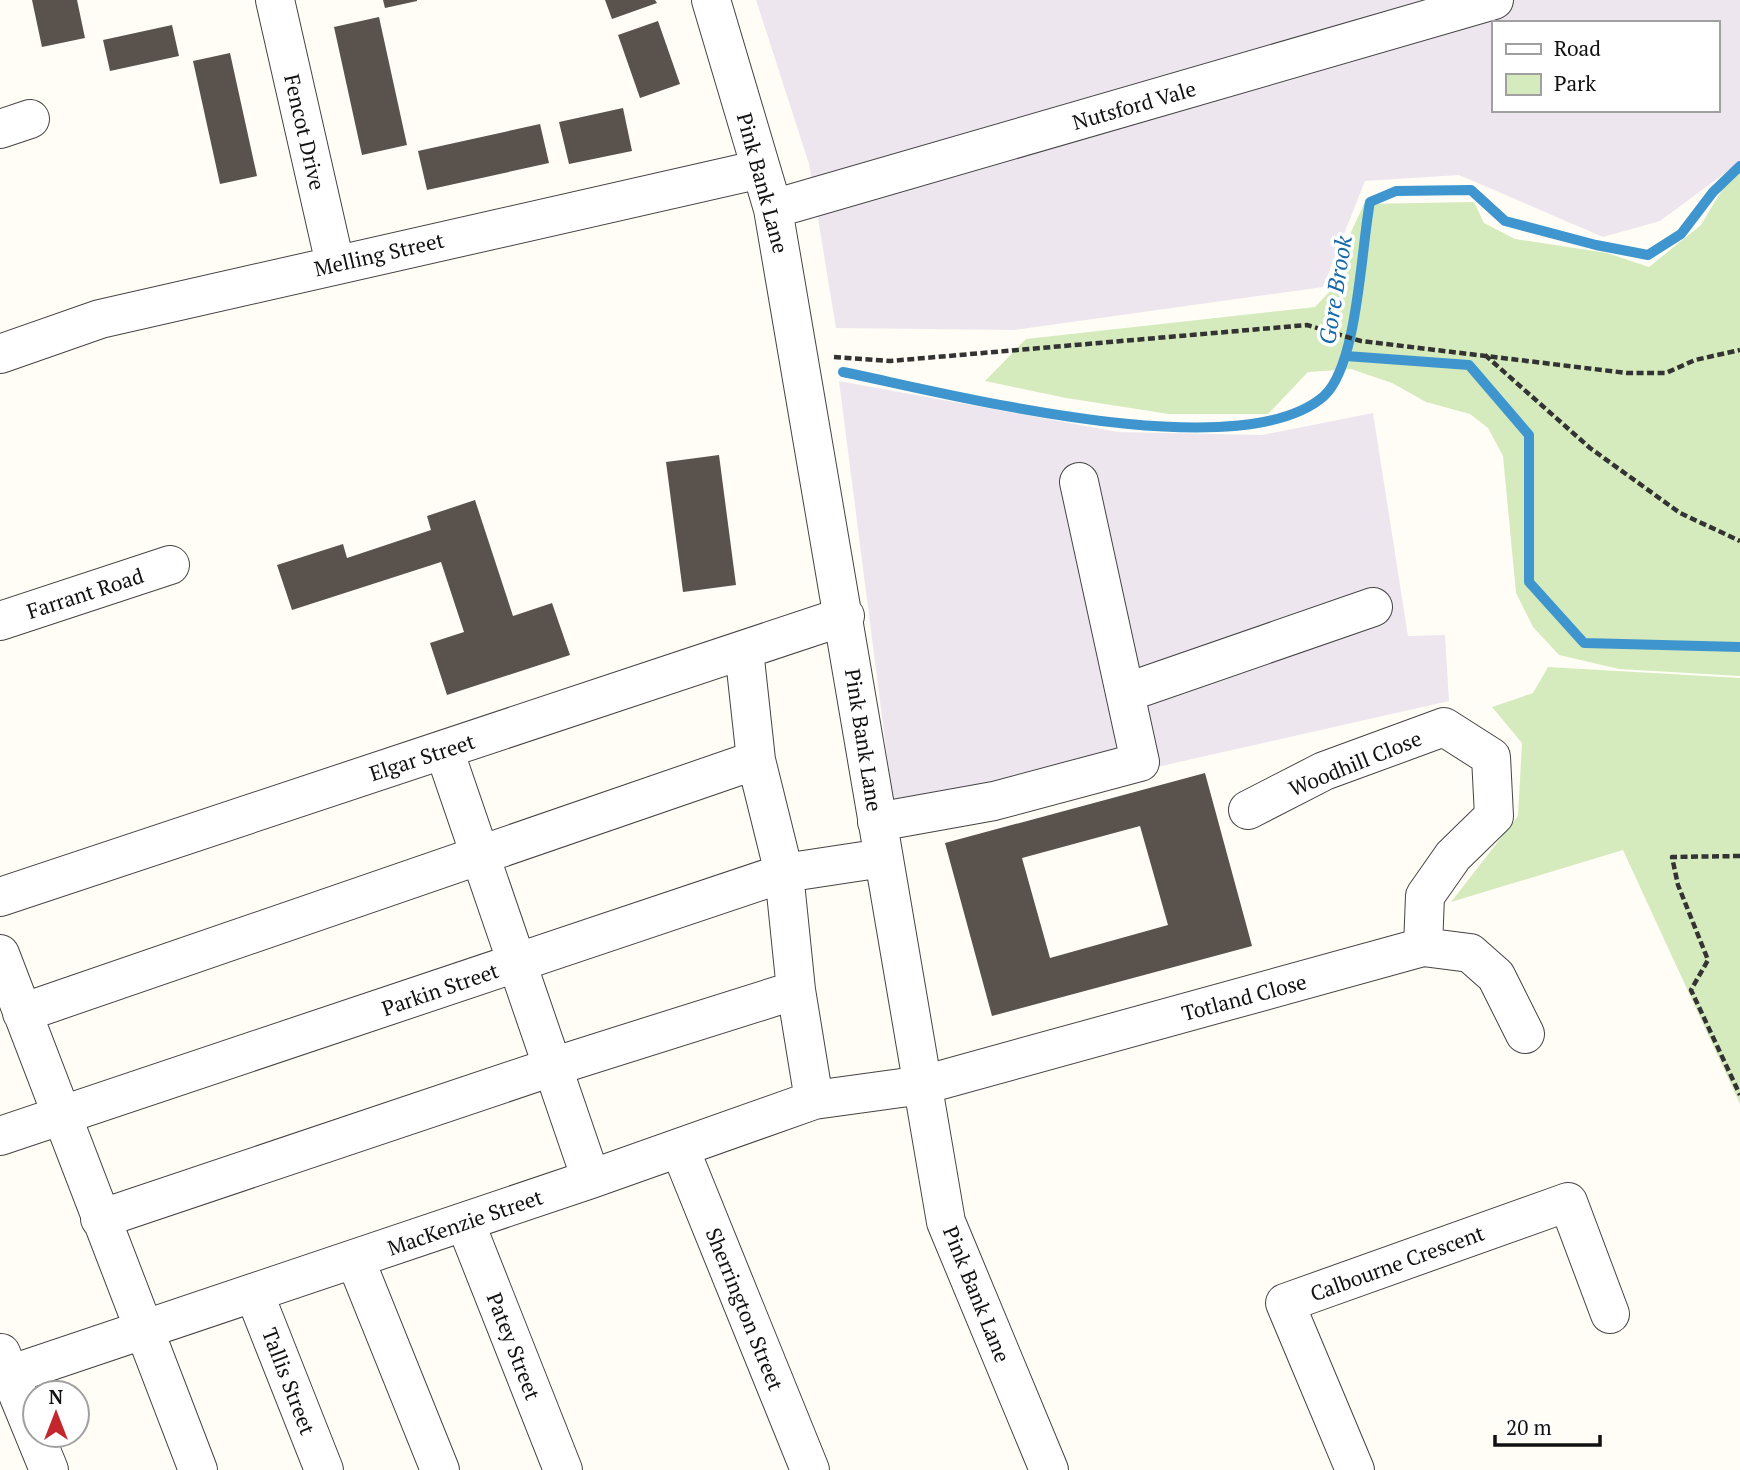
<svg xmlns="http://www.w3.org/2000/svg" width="1740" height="1470" viewBox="0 0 1740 1470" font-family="'PT Serif',serif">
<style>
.industrial{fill:#eee6ef;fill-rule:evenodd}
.green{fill:#d5ebbd}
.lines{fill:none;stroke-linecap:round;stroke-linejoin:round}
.stream{stroke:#3f96cf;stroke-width:10}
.building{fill:#5a524d;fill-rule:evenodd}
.minor-casing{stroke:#444;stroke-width:40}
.path{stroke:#333;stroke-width:4.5;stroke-dasharray:7 3.5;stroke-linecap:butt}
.minor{stroke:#fff;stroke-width:38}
.labels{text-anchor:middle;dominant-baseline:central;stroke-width:7;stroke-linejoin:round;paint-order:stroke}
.street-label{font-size:21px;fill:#111;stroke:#fff}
.water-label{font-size:23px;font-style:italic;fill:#1768a6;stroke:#fff}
</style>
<rect width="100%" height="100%" fill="#fffdf5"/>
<path class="industrial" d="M 756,0 L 1740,0 L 1740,162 L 1660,221 L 1603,237 L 1459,175 L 1365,181 L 1323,287 L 1015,330 L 836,328 L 809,164 ZM 1493,23 L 1717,23 L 1717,110 L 1493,110 Z
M 839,381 L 1118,432 L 1262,435 L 1373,413 L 1408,636 L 1445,635 L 1449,701 L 896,826 Z"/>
<path class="green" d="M 1740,172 L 1740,676 L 1619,669 L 1559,655 L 1533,627 L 1516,593 L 1503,456 L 1488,428 L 1470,414 L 1426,402 L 1392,383 L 1351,369 L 1308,372 L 1268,414 L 1169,414 L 1066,398 L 985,381 L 1026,339 L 1315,307 L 1347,273 L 1351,232 L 1364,204 L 1474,202 L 1484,223 L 1515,239 L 1607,253 L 1649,267 L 1701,225 L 1729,178 Z
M 1548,667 L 1740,678 L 1740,1104 L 1623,850 L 1451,902 L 1518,816 L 1522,743 L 1492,707 L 1533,693 Z"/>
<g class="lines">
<path class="stream" d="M 1346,356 L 1469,365 L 1529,435 L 1529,582 L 1584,643 L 1740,647
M 843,372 C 947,393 1240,470 1324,396 C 1358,365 1361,248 1370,202 L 1396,191 L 1471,190 L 1505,221 L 1596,245 L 1648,255 L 1681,234 L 1713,192 L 1740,166"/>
</g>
<path class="building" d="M 32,0 L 77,0 L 85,38 L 42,47 Z
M 383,0 L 417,0 L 417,1 L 385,8 Z
M 605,0 L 655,0 L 657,3 L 612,19 Z
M 379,17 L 407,145 L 362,155 L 334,27 Z
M 658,21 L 680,84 L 640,98 L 618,35 Z
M 172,25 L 179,56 L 110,71 L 103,40 Z
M 230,53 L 257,176 L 220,184 L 193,61 Z
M 623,108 L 632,151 L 569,164 L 559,122 Z
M 540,124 L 549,163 L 427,190 L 418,151 Z
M 719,455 L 736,585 L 683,592 L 666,462 Z
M 475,500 L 513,616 L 552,603 L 570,655 L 447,695 L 430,643 L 464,632 L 441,562 L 292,610 L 277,565 L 343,544 L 347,558 L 431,530 L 427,516 Z
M 1205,773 L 1252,946 L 992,1016 L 945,843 ZM 1140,826 L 1168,925 L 1050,958 L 1022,858 Z"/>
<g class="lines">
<g class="minor-casing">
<path id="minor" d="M 275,0 L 335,264
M 711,0 L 773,209 L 946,1222 L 1049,1470
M 0,129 L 30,119
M 773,209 L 1494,0
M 0,354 L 100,319 L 761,169
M 0,621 L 170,565
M 744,650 L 756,760
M 1125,693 L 1373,607
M 444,750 L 591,1179
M 1248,810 L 1324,771 L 1444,727 L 1491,757 L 1494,816 L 1453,856 L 1425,896 L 1423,947
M 877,822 L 994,801 L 1140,762 L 1079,482
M 0,897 L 845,616
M 0,954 L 198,1470
M 796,990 L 814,1100
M 22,1013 L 756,760 L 784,873 L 796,990 L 552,1067 L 100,1219
M 0,1136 L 784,873 L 883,858
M 680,1149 L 810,1470
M 465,1222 L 563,1470
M 355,1259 L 440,1470
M 254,1293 L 324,1470
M 1,1353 L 49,1470
M 9,1375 L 591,1179 L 814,1100 L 923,1085 L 1423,947 L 1470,953 L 1496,976 L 1525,1034
M 1355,1470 L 1285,1303 L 1568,1202 L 1610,1314"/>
</g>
<path class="path" d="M 1485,355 L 1590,448 L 1680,513 L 1740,541
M 834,357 L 890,361 L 1307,325 L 1361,341 L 1627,373 L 1666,373 L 1695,360 L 1740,350
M 1740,856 L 1672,857 L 1678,885 L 1708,960 L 1691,990 L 1740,1095"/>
<use href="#minor" class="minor"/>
</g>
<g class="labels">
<g class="street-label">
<text transform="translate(1134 105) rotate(-16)">Nutsford Vale</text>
<text transform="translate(305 132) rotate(77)">Fencot Drive</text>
<text transform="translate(763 183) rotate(75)">Pink Bank Lane</text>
<text transform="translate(379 254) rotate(-13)">Melling Street</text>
<text transform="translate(85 593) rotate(-18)">Farrant Road</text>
<text transform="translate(864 740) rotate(81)">Pink Bank Lane</text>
<text transform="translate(422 757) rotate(-18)">Elgar Street</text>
<text transform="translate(1355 763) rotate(-22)">Woodhill Close</text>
<text transform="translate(440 989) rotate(-19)">Parkin Street</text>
<text transform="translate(1244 997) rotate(-15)">Totland Close</text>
<text transform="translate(465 1222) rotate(-19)">MacKenzie Street</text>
<text transform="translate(1397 1263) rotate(-20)">Calbourne Crescent</text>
<text transform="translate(977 1294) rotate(68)">Pink Bank Lane</text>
<text transform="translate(745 1309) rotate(68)">Sherrington Street</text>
<text transform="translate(514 1346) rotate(69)">Patey Street</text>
<text transform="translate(289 1381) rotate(69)">Tallis Street</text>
</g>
<g class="water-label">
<text transform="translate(1335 290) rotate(-81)">Gore Brook</text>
</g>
</g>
<rect x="1492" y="21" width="228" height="91" fill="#ffffff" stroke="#a0a0a0" stroke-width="2"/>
<rect x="1506" y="44" width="35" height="10" fill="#ffffff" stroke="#a0a0a0" stroke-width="2"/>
<text x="1554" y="56" font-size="21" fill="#111111">Road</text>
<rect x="1506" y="74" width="35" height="21" fill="#d5ebbd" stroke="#a0a0a0" stroke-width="2"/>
<text x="1554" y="91" font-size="21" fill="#111111">Park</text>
<g transform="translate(56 1414)"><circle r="33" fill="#ffffff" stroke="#a0a0a0" stroke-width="2"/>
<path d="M0-5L12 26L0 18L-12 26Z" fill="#c4262e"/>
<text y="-10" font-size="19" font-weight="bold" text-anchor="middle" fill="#111111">N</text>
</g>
<path d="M1495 1435v10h105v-10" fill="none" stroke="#111111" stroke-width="3.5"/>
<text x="1506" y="1435" font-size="21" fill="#111111" stroke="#ffffff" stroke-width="5" paint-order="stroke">20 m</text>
</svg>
